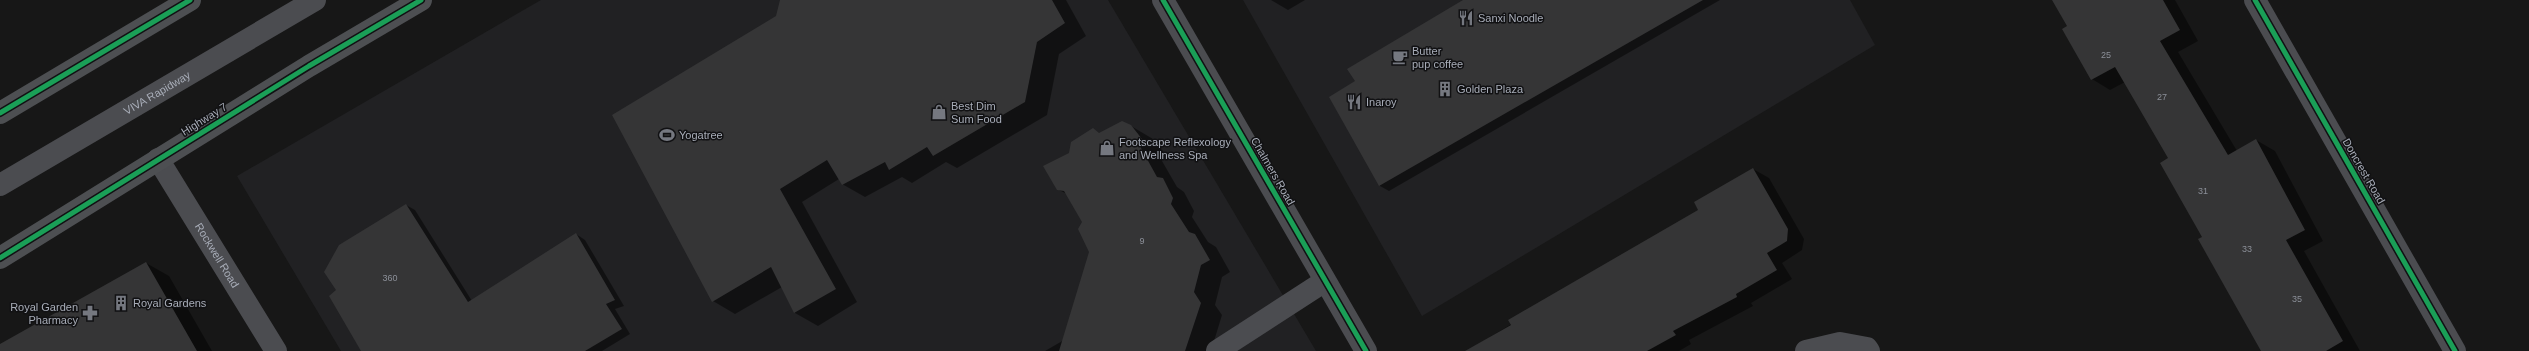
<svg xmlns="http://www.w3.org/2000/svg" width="2529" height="351" viewBox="0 0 2529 351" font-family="Arial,sans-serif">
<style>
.built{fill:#212123}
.shadow{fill:#0007}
.building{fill:#353536}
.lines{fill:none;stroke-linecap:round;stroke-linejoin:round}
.minor{stroke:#4b4c50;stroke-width:22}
.major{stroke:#4d4f52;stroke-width:22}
.cycleway-casing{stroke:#111113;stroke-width:8}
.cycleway{stroke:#1a9f57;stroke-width:5}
.labels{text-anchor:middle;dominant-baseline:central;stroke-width:3;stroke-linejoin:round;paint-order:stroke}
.number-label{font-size:9px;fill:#8b8f98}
.poi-label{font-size:11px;fill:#a8adb8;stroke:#111113;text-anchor:start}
.street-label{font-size:11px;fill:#a8adb8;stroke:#111113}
</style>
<rect width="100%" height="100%" fill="#171717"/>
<path class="built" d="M 541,0 L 1108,0 L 1316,351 L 341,351 L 237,176 Z
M 1243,0 L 1850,0 L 1875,45 L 1422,316 Z"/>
<path class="shadow" d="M 781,0 L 1066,0 L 1086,36 L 1059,54 L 1047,115 L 957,168 L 946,162 L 912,183 L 902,177 L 865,197 L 842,184 L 839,179 L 802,202 L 857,302 L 818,326 L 795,313 L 782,287 L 735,314 L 713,301 Z
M 1271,0 L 1305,0 L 1288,10 Z
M 1465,0 L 1720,0 L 1389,191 L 1380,186 L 1331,98 L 1357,82 Z
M 2053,0 L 2175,0 L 2198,41 L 2178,52 L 2237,151 L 2256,140 L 2275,151 L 2323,241 L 2304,251 L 2360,351 L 2263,351 L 2203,237 L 2169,158 L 2125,82 L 2110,90 L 2092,79 L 2063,30 L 2069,27 Z
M 1131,126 L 1153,139 L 1163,152 L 1162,161 L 1177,187 L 1184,192 L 1194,211 L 1192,217 L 1208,242 L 1216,247 L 1230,272 L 1222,277 L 1215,305 L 1222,315 L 1211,351 L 1045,351 L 1064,340 L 1090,252 L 1083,222 L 1067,194 L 1057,189 L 1070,153 L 1100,134 Z
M 1753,169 L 1769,178 L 1804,239 L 1802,250 L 1782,263 L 1792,279 L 1751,303 L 1753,306 L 1689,340 L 1691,344 L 1679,351 L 1467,351 L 1700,210 Z
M 406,205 L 415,210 L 472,301 L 576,234 L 585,240 L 624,306 L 615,309 L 630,334 L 602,351 L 363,351 L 337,290 Z
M 146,263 L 169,276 L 212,351 L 0,351 L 0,345 Z"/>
<path class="building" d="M 780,0 L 1052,0 L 1065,23 L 1037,42 L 1025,102 L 933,156 L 927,147 L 889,170 L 885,162 L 842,185 L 827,160 L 780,189 L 836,289 L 794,313 L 771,267 L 712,302 L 612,115 L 776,16 Z
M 1463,0 L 1703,0 L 1379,186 L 1329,97 L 1355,81 L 1347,69 Z
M 2052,0 L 2163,0 L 2180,30 L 2160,41 L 2228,155 L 2256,139 L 2305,230 L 2286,240 L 2343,341 L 2326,351 L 2261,351 L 2198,239 L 2202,237 L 2160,163 L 2168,158 L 2115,67 L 2091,80 L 2062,29 L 2067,26 Z
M 1122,121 L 1131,125 L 1142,139 L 1141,148 L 1157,177 L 1163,178 L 1173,198 L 1171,204 L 1189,232 L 1195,234 L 1210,260 L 1201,265 L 1194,292 L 1201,303 L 1185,351 L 1059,351 L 1089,252 L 1078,229 L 1082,222 L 1064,191 L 1057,190 L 1043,166 L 1069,153 L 1071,142 L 1093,128 L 1099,133 Z
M 1753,168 L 1788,229 L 1787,241 L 1767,253 L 1777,270 L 1736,294 L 1737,297 L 1673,331 L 1676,335 L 1647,351 L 1465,351 L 1511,325 L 1508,320 L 1698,210 L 1694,202 Z
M 406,204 L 468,302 L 576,233 L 615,300 L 606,304 L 622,329 L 585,351 L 361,351 L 329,296 L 336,290 L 324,272 L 339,245 Z
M 146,262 L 197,351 L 0,351 L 0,344 Z"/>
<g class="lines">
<g class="minor">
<path d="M 1163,0 L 1366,351"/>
<path d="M 2255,0 L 2455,351"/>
<path id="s1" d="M 158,159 L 276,351"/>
<path id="s2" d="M 0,185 L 315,0"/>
<path d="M 1217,351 L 1325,281"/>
<path d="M 1806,351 L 1840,343 L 1867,348 L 1869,351"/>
</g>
<path class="major" d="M 0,113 L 190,0
M 0,258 L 309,66 L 421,0"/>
<g class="cycleway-casing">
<path id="cycleway" d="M 1163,0 L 1366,351
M 2255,0 L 2455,351
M 0,113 L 190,0
M 0,258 L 309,66 L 421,0"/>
</g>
<use href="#cycleway" class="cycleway"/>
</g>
<defs>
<g id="restaurant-bare" transform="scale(1.2)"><path d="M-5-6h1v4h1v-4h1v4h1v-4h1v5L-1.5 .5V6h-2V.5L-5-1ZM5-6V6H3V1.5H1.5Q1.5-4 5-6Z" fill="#757880" stroke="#111113" stroke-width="2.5" paint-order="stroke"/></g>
<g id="cafe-bare" transform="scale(1.2)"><path d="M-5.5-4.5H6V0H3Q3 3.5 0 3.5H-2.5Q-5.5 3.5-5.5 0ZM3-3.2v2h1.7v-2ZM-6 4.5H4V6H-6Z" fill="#757880" stroke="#111113" stroke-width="2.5" paint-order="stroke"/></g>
<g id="building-bare" transform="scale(1.2)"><path d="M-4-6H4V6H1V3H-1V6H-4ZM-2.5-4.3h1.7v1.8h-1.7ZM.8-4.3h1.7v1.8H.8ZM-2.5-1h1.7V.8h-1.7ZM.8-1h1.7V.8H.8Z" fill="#757880" stroke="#111113" stroke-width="2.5" paint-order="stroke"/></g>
<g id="shop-bare" transform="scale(1.2)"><path d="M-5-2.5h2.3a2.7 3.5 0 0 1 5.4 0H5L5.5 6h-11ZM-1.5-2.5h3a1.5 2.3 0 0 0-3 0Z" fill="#757880" stroke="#111113" stroke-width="2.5" paint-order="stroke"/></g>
<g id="stadium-bare" transform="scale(1.2)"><path d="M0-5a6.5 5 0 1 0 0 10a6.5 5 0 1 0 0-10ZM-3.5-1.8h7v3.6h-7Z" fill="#757880" stroke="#111113" stroke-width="2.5" paint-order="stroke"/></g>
<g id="pharmacy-bare" transform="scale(1.2)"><path d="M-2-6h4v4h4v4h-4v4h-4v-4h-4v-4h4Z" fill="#757880" stroke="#111113" stroke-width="2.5" paint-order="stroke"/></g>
</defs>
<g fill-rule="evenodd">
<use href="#restaurant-bare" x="1466" y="18"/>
<use href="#cafe-bare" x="1400" y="57"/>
<use href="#building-bare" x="1445" y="89"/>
<use href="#restaurant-bare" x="1354" y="102"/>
<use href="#shop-bare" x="939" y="112"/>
<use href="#stadium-bare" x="667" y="135"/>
<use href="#shop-bare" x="1107" y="148"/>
<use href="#building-bare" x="121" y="303"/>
<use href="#pharmacy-bare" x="90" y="313"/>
</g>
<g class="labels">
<g class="number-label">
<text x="2106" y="55">25</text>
<text x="2162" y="97">27</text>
<text x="2203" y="191">31</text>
<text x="1142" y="241">9</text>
<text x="2247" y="249">33</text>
<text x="390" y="278">360</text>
<text x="2297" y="299">35</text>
</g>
<g class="poi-label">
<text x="1478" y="18">Sanxi Noodle</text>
<text x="1412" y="51">Butter<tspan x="1412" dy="13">pup coffee</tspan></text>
<text x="1457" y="89">Golden Plaza</text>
<text x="1366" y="102">Inaroy</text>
<text x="951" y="106">Best Dim<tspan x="951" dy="13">Sum Food</tspan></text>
<text x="679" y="135">Yogatree</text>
<text x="1119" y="142">Footscape Reflexology<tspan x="1119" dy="13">and Wellness Spa</tspan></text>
<text x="133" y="303">Royal Gardens</text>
<text x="78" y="307" text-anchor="end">Royal Garden<tspan x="78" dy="13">Pharmacy</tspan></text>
</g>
<g class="street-label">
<text stroke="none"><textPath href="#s2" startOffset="182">VIVA Rapidway</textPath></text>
<text transform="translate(204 119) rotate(-32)">Highway 7</text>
<text transform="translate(1273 171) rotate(60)">Chalmers Road</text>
<text transform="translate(2364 171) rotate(60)">Doncrest Road</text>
<text stroke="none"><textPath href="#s1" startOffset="113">Rockwell Road</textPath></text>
</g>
</g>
</svg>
